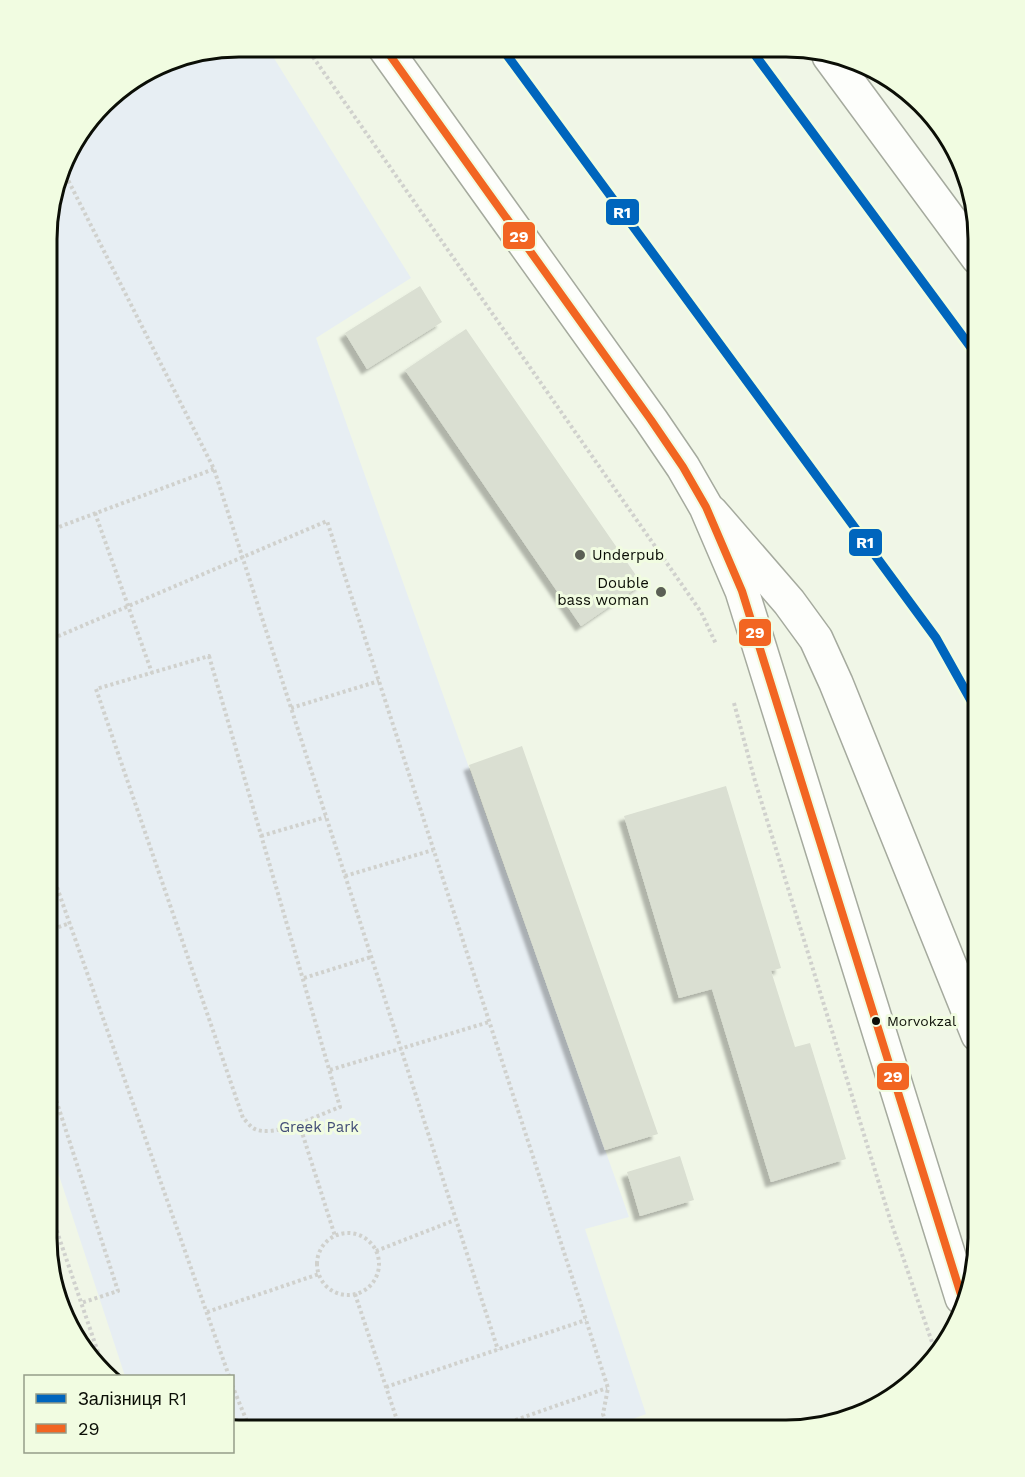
<svg xmlns="http://www.w3.org/2000/svg" width="1025" height="1477" viewBox="0 0 1025 1477" font-family="'Work Sans',sans-serif">
<style>
.green{fill:#e7eef3}
.building{fill:#dadfd2;filter:url(#shadow)}
.lines{fill:none;stroke-linecap:round;stroke-linejoin:round}
.minor-casing{stroke:#a5aa9e;stroke-width:36}
.major-casing{stroke:#a5aa9e;stroke-width:36}
.path{stroke:#d0d1cd;stroke-width:4;stroke-dasharray:3 3;stroke-linecap:butt}
.minor{stroke:#fdfefb;stroke-width:33}
.major{stroke:#fdfefb;stroke-width:33}
.bus-1-casing{stroke:#f1fce1;stroke-width:12}
.bus-1{stroke:#f26522;stroke-width:8}
.rail-1-casing{stroke:#f1fce1;stroke-width:14}
.rail-1{stroke:#0065bd;stroke-width:9}
.poi-dot{fill:#5b5f55;stroke:#f1fce1;stroke-width:2}
.bus-dot{fill:#0b0e06;stroke:#f1fce1;stroke-width:2}
.labels{text-anchor:middle;dominant-baseline:central;stroke-width:6;stroke-linejoin:round;paint-order:stroke}
.bus-label{font-size:14px;fill:#0b0e06;stroke:#f1fce1;text-anchor:start}
.poi-label{font-size:15px;fill:#0b0e06;stroke:#f1fce1;text-anchor:start}
.park-label{font-size:15px;fill:#424d77;stroke:#f1fce1}
.rim{fill:none;stroke:#0b0e06;stroke-width:3}
.line-badge{stroke:#f1fce1;stroke-width:2}
.badge-label{font-size:16px;text-anchor:middle;font-weight:bold;fill:#fff}
</style>
<defs>
<filter id="shadow"><feDropShadow dx="-5.5" dy="5.5" stdDeviation="1.5" flood-color="#0004"/></filter>
</defs>
<rect width="100%" height="100%" fill="#f0f6e7"/>
<path class="green" d="M 239,47 L 267,47 L 411,278 L 316,338 L 629,1217 L 585,1229 L 646,1414 L 603,1430 L 240,1429 L 233,1411 L 232,1376 L 125,1376 L 47,1139 L 48,214 L 72,143 L 112,94 L 177,57 Z
M 47,1234 L 86,1347 L 66,1323 Z"/>
<path class="building" d="M 420,286 L 442,322 L 367,369 L 345,333 Z
M 466,329 L 642,584 L 581,626 L 405,370 Z
M 522,746 L 658,1134 L 605,1150 L 469,765 Z
M 726,786 L 781,968 L 771,971 L 795,1047 L 810,1043 L 846,1159 L 771,1182 L 712,989 L 679,998 L 624,816 Z
M 680,1156 L 694,1200 L 640,1216 L 627,1172 Z"/>
<g class="lines">
<g class="minor-casing">
<path id="minor" d="M 829,56 L 978,258
M 711,512 L 789,602 L 816,639 L 836,683 L 978,1035"/>
</g>
<g class="major-casing">
<path id="major" d="M 384,47 L 651,420 L 683,467 L 706,507 L 742,591 L 962,1298"/>
</g>
<path class="path" d="M 306,47 L 701,612 L 716,644
M 63,170 L 214,469 L 498,1350
M 95,513 L 152,673
M 48,531 L 214,469
M 47,641 L 327,521 L 608,1388 L 603,1414 L 608,1428
M 209,656 L 340,1107 C 320,1114 272,1140 253,1128 C 250,1126 246,1121 243,1118 L 96,689 Z
M 734,703 L 755,781 L 890,1219 L 936,1354
M 291,708 L 379,681
M 261,836 L 326,817
M 47,859 L 229,1376
M 345,876 L 433,850
M 47,931 L 70,923
M 304,978 L 371,957
M 330,1070 L 489,1022
M 47,1072 L 118,1291 L 81,1303
M 299,1123 L 335,1236
M 47,1202 L 103,1367
M317 1264a31 31 0 1 1 62 0a31 31 0 1 1-62 0Z
M 376,1251 L 455,1220
M 355,1294 L 400,1429
M 207,1312 L 319,1274
M 232,1385 L 250,1429
M 386,1387 L 586,1320
M 848,1416 L 875,1407
M 487,1430 L 607,1388"/>
<use href="#minor" class="minor"/>
<use href="#major" class="major"/>
<g class="bus-1-casing">
<path id="bus-1" d="M 384,47 L 651,420 L 683,467 L 706,507 L 742,591 L 962,1298"/>
</g>
<use href="#bus-1" class="bus-1"/>
<g class="rail-1-casing">
<path id="rail-1" d="M 501,47 L 936,638 L 978,713
M 750,48 L 978,357"/>
</g>
<use href="#rail-1" class="rail-1"/>
</g>
<g class="poi-dot">
<circle cx="580" cy="555" r="6"/>
<circle cx="661" cy="592" r="6"/>
</g>
<circle class="bus-dot" cx="876" cy="1021" r="5"/>
<g class="labels">
<g class="bus-label">
<text x="887" y="1021">Morvokzal</text>
</g>
<g class="poi-label">
<text x="592" y="555">Underpub</text>
<text x="649" y="583" text-anchor="end">Double<tspan x="649" dy="17">bass woman</tspan></text>
</g>
<g class="park-label">
<text x="319" y="1127">Greek Park</text>
</g>
</g>
<path d="M0 0H1025V1477H0ZM239 57H786A182 182 0 0 1 968 239V1238A182 182 0 0 1 786 1420H239A182 182 0 0 1 57 1238V239A182 182 0 0 1 239 57Z" fill="#f1fce1" fill-rule="evenodd"/>
<path class="rim" d="M239 57H786A182 182 0 0 1 968 239V1238A182 182 0 0 1 786 1420H239A182 182 0 0 1 57 1238V239A182 182 0 0 1 239 57Z"/>
<g class="line-badge">
<rect x="605" y="198" width="35" height="28" rx="6" fill="#0065bd"/>
<rect x="502" y="221" width="34" height="29" rx="6" fill="#f26522"/>
<rect x="848" y="528" width="35" height="29" rx="6" fill="#0065bd"/>
<rect x="738" y="618" width="34" height="29" rx="6" fill="#f26522"/>
<rect x="876" y="1062" width="34" height="29" rx="6" fill="#f26522"/>
</g>
<g class="badge-label">
<text x="622" y="218">R1</text>
<text x="519" y="242">29</text>
<text x="865" y="548">R1</text>
<text x="755" y="638">29</text>
<text x="893" y="1082">29</text>
</g>
<rect x="24" y="1375" width="210" height="78" fill="#f1fce1" stroke="#959d89" stroke-width="1.5"/>
<rect x="36" y="1394" width="30" height="9" fill="#0065bd" stroke="#959d89" stroke-width="1.5"/>
<text x="78" y="1405" font-size="18" fill="#0b0e06">Залізниця R1</text>
<rect x="36" y="1424" width="30" height="9" fill="#f26522" stroke="#959d89" stroke-width="1.5"/>
<text x="78" y="1435" font-size="18" fill="#0b0e06">29</text>
</svg>
